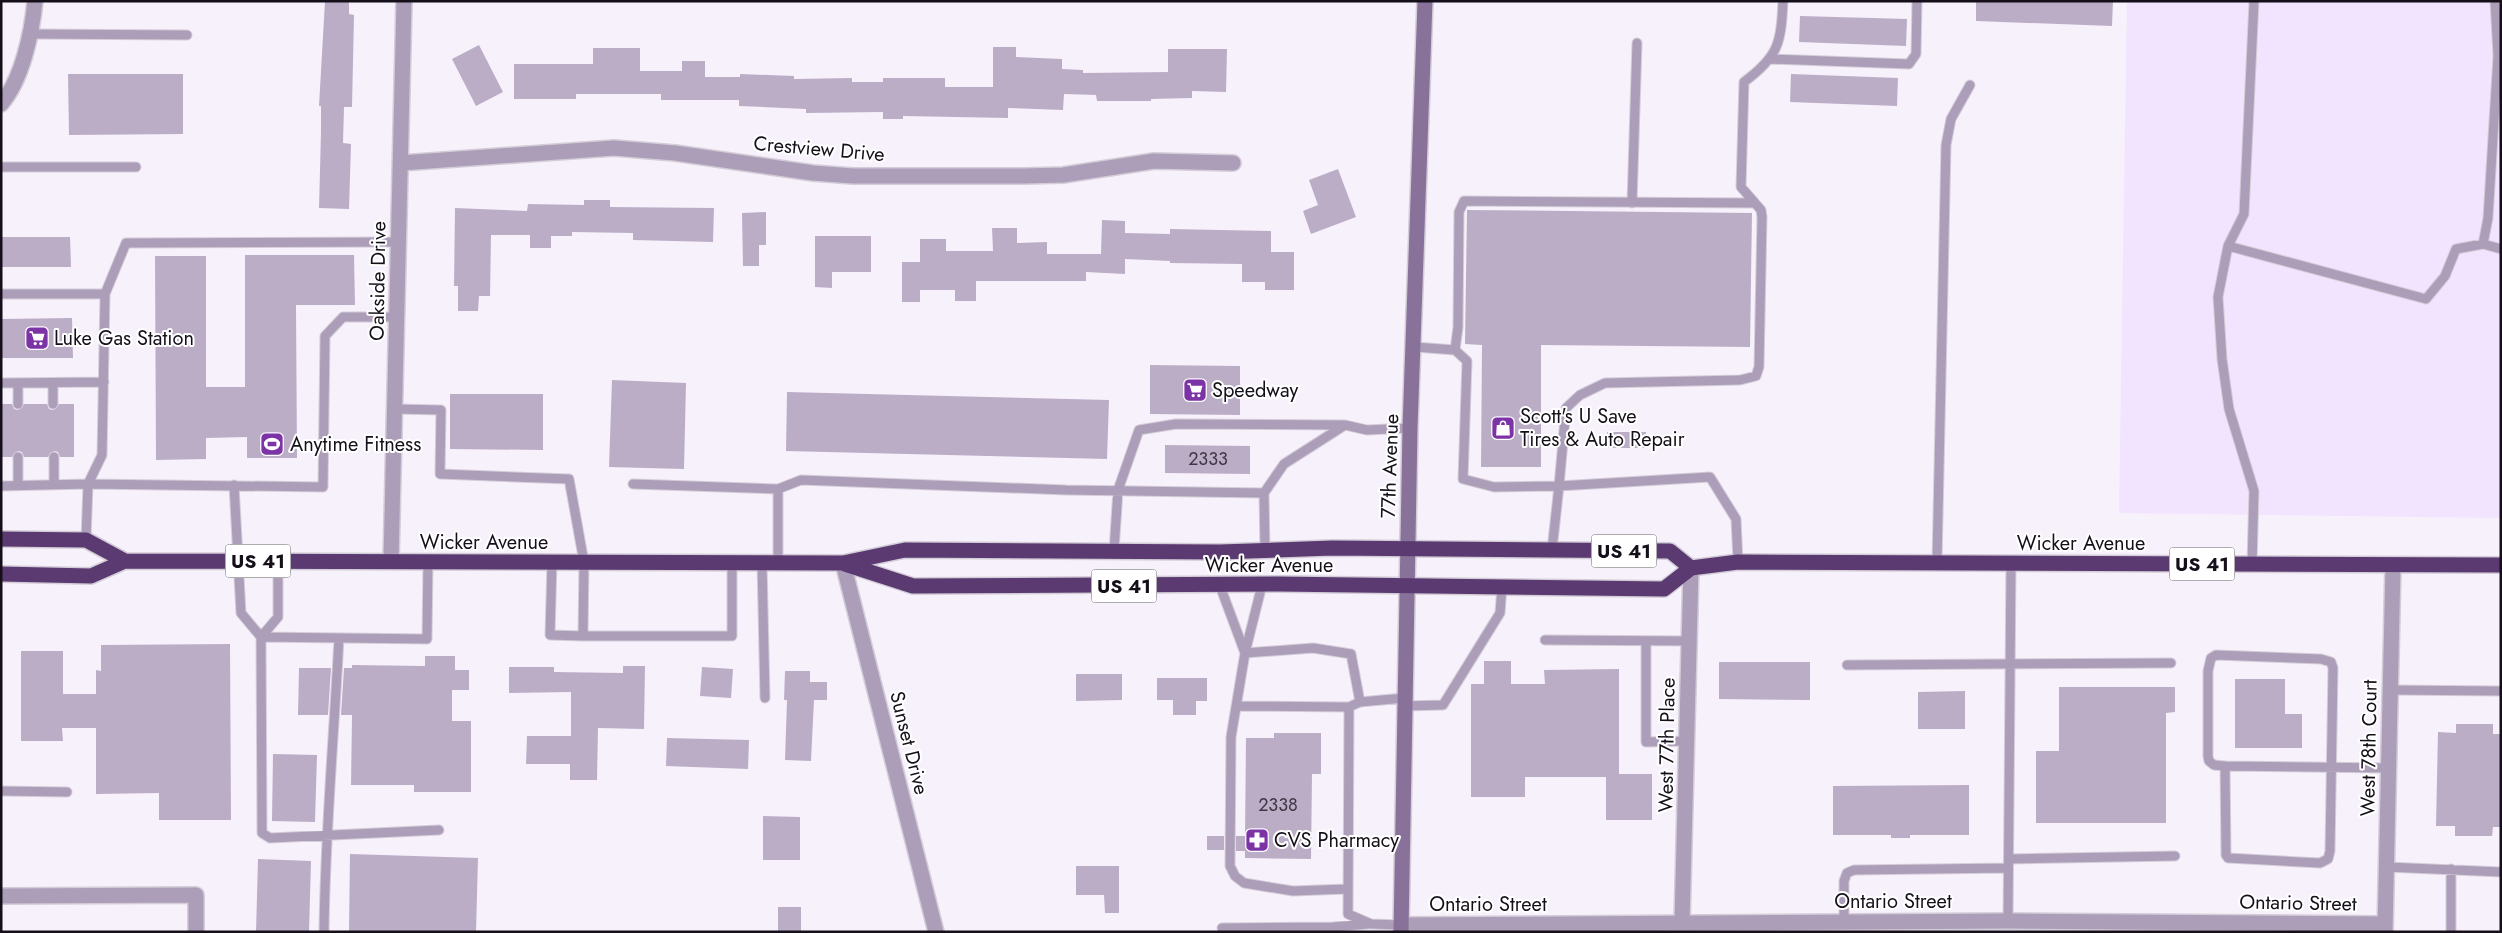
<svg xmlns="http://www.w3.org/2000/svg" width="2502" height="933" viewBox="0 0 2502 933" font-family="Jost,sans-serif">
<style>
.built{fill:#f2e3fe}
.building{fill:#bcadc7}
.lines{fill:none;stroke-linecap:round;stroke-linejoin:round}
.lane-casing{stroke:#d3cdd8;stroke-width:11}
.street-casing{stroke:#d3cdd8;stroke-width:18}
.secondary-casing{stroke:#d3cdd8;stroke-width:18}
.highway-casing{stroke:#d3cdd8;stroke-width:18}
.lane{stroke:#ac9db8;stroke-width:9}
.street{stroke:#ac9db8;stroke-width:15}
.secondary{stroke:#89729a;stroke-width:15}
.highway{stroke:#5b3a71;stroke-width:15}
.labels{text-anchor:middle;dominant-baseline:central;stroke-width:4;stroke-linejoin:round;paint-order:stroke}
.number-label{font-size:18px;fill:#3e3644}
.shield{fill:#fff;stroke:#5a575d;stroke-width:1}
.shield-label{font-size:19px;font-weight:bold;fill:#140f18}
.street-label{font-size:20px;fill:#140f18;stroke:#fff}
.poi-label{font-size:20px;fill:#140f18;stroke:#fff;text-anchor:start}
</style>
<rect width="100%" height="100%" fill="#f7f1fc"/>
<path class="built" d="M 2127,1 L 2501,1 L 2501,518 L 2119,513 Z"/>
<path class="building" d="M 325,1 L 349,1 L 349,14 L 354,15 L 352,107 L 344,107 L 343,143 L 351,144 L 349,209 L 319,208 L 321,132 L 321,106 L 319,106 Z
M 1976,1 L 2113,1 L 2112,26 L 1976,21 Z
M 1800,16 L 1907,19 L 1906,46 L 1799,42 Z
M 479,45 L 503,92 L 476,106 L 452,59 Z
M 993,47 L 1016,47 L 1016,57 L 1062,59 L 1062,69 L 1083,70 L 1083,73 L 1168,72 L 1168,49 L 1227,49 L 1226,92 L 1192,91 L 1192,98 L 1151,99 L 1151,101 L 1097,101 L 1096,95 L 1064,94 L 1063,110 L 1008,108 L 1008,118 L 903,116 L 903,119 L 883,119 L 883,112 L 806,113 L 806,109 L 739,106 L 739,100 L 661,100 L 661,94 L 576,94 L 576,99 L 514,99 L 514,64 L 593,64 L 593,48 L 640,48 L 640,71 L 682,71 L 682,61 L 705,61 L 705,77 L 740,77 L 740,74 L 794,76 L 794,79 L 852,78 L 852,82 L 883,82 L 883,78 L 945,78 L 945,87 L 993,87 Z
M 68,74 L 183,74 L 183,134 L 69,135 Z
M 1791,74 L 1898,78 L 1897,106 L 1790,102 Z
M 1338,169 L 1356,217 L 1311,234 L 1303,211 L 1318,205 L 1309,180 Z
M 584,200 L 610,200 L 610,207 L 714,208 L 713,242 L 633,240 L 633,233 L 572,232 L 572,236 L 551,236 L 551,248 L 530,248 L 530,235 L 491,235 L 490,296 L 479,296 L 478,311 L 458,311 L 458,286 L 454,286 L 455,208 L 527,211 L 528,204 L 584,205 Z
M 1467,210 L 1752,213 L 1750,347 L 1541,345 L 1541,467 L 1481,467 L 1482,345 L 1465,344 Z
M 766,212 L 766,245 L 759,245 L 759,266 L 743,266 L 742,213 Z
M 1102,220 L 1125,221 L 1125,233 L 1170,234 L 1170,229 L 1271,231 L 1271,252 L 1294,252 L 1294,290 L 1265,290 L 1265,282 L 1242,282 L 1242,264 L 1170,263 L 1170,261 L 1125,259 L 1125,274 L 1086,272 L 1086,281 L 976,281 L 976,301 L 955,301 L 955,290 L 920,290 L 920,302 L 902,302 L 902,262 L 920,262 L 920,239 L 946,239 L 946,251 L 993,251 L 992,228 L 1017,228 L 1017,243 L 1047,242 L 1047,254 L 1101,254 Z
M 815,236 L 871,236 L 871,272 L 832,272 L 832,288 L 815,287 Z
M 1,237 L 70,237 L 71,267 L 1,267 Z
M 245,255 L 354,255 L 355,305 L 296,305 L 297,458 L 247,458 L 247,437 L 206,438 L 206,459 L 156,460 L 155,256 L 206,256 L 206,387 L 245,387 Z
M 72,318 L 73,358 L 1,358 L 1,319 Z
M 1150,365 L 1240,366 L 1240,415 L 1150,414 Z
M 612,380 L 686,383 L 684,469 L 609,467 Z
M 787,392 L 1109,400 L 1107,459 L 786,451 Z
M 450,394 L 543,394 L 543,450 L 450,449 Z
M 1,404 L 12,404 L 14,409 L 18,410 L 24,404 L 47,404 L 49,409 L 53,410 L 59,404 L 74,404 L 74,457 L 60,457 L 58,452 L 54,451 L 48,457 L 24,457 L 22,452 L 18,451 L 12,457 L 1,457 Z
M 1607,432 L 1646,432 L 1646,448 L 1608,448 Z
M 1165,445 L 1250,446 L 1250,474 L 1165,473 Z
M 230,644 L 231,820 L 159,820 L 159,793 L 96,794 L 96,728 L 62,728 L 63,741 L 21,741 L 21,651 L 63,651 L 63,694 L 96,694 L 96,670 L 101,671 L 101,645 Z
M 425,656 L 455,656 L 455,670 L 469,670 L 469,690 L 452,690 L 452,721 L 471,721 L 471,792 L 414,792 L 414,785 L 351,785 L 352,715 L 341,715 L 344,668 L 352,668 L 352,665 L 425,666 Z
M 1484,661 L 1511,661 L 1511,684 L 1545,684 L 1544,670 L 1619,669 L 1619,774 L 1652,774 L 1652,820 L 1606,820 L 1606,777 L 1525,777 L 1525,797 L 1471,797 L 1471,684 L 1484,684 Z
M 1719,662 L 1810,662 L 1810,700 L 1719,699 Z
M 623,666 L 645,666 L 644,729 L 598,728 L 597,780 L 570,780 L 570,764 L 526,764 L 527,736 L 571,736 L 571,692 L 509,693 L 509,667 L 554,667 L 554,672 L 623,673 Z
M 702,667 L 733,669 L 731,698 L 700,696 Z
M 299,668 L 331,668 L 328,715 L 298,715 Z
M 785,671 L 810,671 L 810,682 L 827,682 L 827,700 L 814,700 L 811,761 L 785,760 L 787,700 L 784,700 Z
M 1076,674 L 1122,674 L 1122,700 L 1076,701 Z
M 1157,678 L 1207,678 L 1207,701 L 1196,701 L 1196,715 L 1173,715 L 1173,700 L 1157,700 Z
M 2235,679 L 2285,679 L 2285,714 L 2302,714 L 2302,748 L 2235,748 Z
M 2059,687 L 2175,687 L 2175,712 L 2166,713 L 2166,823 L 2036,823 L 2036,751 L 2059,751 Z
M 1965,691 L 1965,729 L 1918,729 L 1918,692 Z
M 2456,724 L 2493,724 L 2493,734 L 2501,734 L 2501,827 L 2493,827 L 2492,836 L 2455,836 L 2455,826 L 2436,826 L 2438,732 L 2456,733 Z
M 1274,733 L 1321,733 L 1321,774 L 1312,774 L 1311,859 L 1245,858 L 1245,851 L 1236,851 L 1236,836 L 1245,836 L 1246,738 L 1274,738 Z
M 667,738 L 749,740 L 748,769 L 666,766 Z
M 273,754 L 317,755 L 315,822 L 272,821 Z
M 1969,785 L 1969,835 L 1910,835 L 1910,838 L 1891,838 L 1891,835 L 1833,835 L 1833,786 Z
M 763,816 L 800,817 L 800,860 L 763,860 Z
M 1207,836 L 1224,836 L 1224,850 L 1207,850 Z
M 350,854 L 478,858 L 476,932 L 349,932 Z
M 258,859 L 311,861 L 309,932 L 256,932 Z
M 1076,866 L 1119,866 L 1119,913 L 1105,913 L 1104,895 L 1076,895 Z
M 778,907 L 801,907 L 801,932 L 778,932 Z"/>
<g class="lines">
<g class="lane-casing">
<path id="lane" d="M 30,34 L 187,35
M 1769,59 L 1909,64 L 1916,54 L 1917,1
M 1,167 L 136,167
M 1632,203 L 1637,43
M 2483,244 L 2488,218 L 2498,56 L 2495,1
M 2228,246 L 2426,299 L 2445,276 L 2456,249 L 2483,244 L 2501,249
M 1,294 L 105,294 L 102,455 L 88,484 L 86,540
M 105,294 L 126,243 L 399,242
M 1415,347 L 1455,350 L 1467,361 L 1463,479 L 1494,487 L 1559,486 L 1566,408 L 1580,395 L 1605,383 L 1740,380 L 1756,376 L 1759,367 L 1762,217 L 1761,210 L 1741,187 L 1744,82 C 1779,56 1781,43 1783,1
M 1455,350 L 1458,327 L 1459,212 L 1464,201 L 1755,203
M 1,383 L 104,382
M 18,404 L 18,383
M 53,404 L 53,383
M 395,409 L 441,410 L 440,474 L 569,479 L 584,562 L 583,636 L 732,636 L 732,563
M 18,457 L 18,485
M 54,457 L 54,484
M 633,484 L 778,489
M 234,485 L 241,613 L 261,637 L 262,833 L 270,838 L 439,830
M 1,486 L 88,484 L 323,487 L 325,336 L 343,317 L 397,317
M 1265,550 L 1264,493 L 1284,464 L 1345,425 L 1367,430 L 1410,428
M 1552,550 L 1559,486 L 1710,477 L 1736,519 L 1738,562
M 1114,551 L 1118,490 L 1139,430 L 1176,424 L 1345,425
M 552,562 L 550,635 L 583,636
M 1937,562 L 1946,145 L 1951,119 L 1970,85
M 762,563 L 765,698
M 778,563 L 778,489 L 801,480 L 1066,490 L 1264,493
M 2252,564 L 2254,491 L 2229,409 L 2222,359 L 2218,297 L 2228,246 L 2244,214 L 2254,1
M 1262,585 L 1245,653 L 1231,737 L 1230,866 L 1235,876 L 1244,883 L 1293,891 L 1347,889
M 1220,586 L 1245,653
M 261,637 L 427,639 L 428,562
M 261,637 L 278,617 L 278,561
M 1545,640 L 1690,641
M 1646,641 L 1646,742 L 1688,741
M 1245,653 L 1313,648 L 1351,654 L 1360,702
M 1847,665 L 2171,663
M 2390,690 L 2501,691
M 1237,706 L 1349,707
M 1404,706 L 1443,705 L 1500,613 L 1502,587
M 2225,766 L 2214,765 L 2209,761 L 2208,756 L 2208,671 L 2211,658 L 2216,655 L 2321,659 L 2331,662 L 2333,668 L 2330,851 L 2328,859 L 2320,863 L 2228,858 L 2226,855 L 2225,766 L 2389,768
M 1,791 L 67,792
M 2009,859 L 2175,856
M 2387,867 L 2501,872
M 2008,921 L 2011,563
M 1844,922 L 1844,881 L 1847,873 L 1854,870 L 2008,868
M 1401,925 L 1371,924 L 1348,914 L 1349,707 L 1360,702 L 1404,698
M 1222,928 L 1333,927 L 1368,924
M 324,932 C 325,834 334,736 339,638
M 2451,932 L 2451,869"/>
</g>
<g class="street-casing">
<path id="street" d="M 1,104 C 22,80 32,33 35,1
M 401,163 L 614,148 L 675,153 L 813,173 L 853,176 L 1024,176 L 1063,175 L 1154,161 L 1233,163
M 391,561 L 404,1
M 843,563 L 936,932
M 1,896 L 196,895 L 196,932
M 1682,923 L 1691,568
M 1401,925 L 2008,921 L 2385,924
M 2385,932 L 2393,565"/>
</g>
<g class="secondary-casing">
<path id="secondary" d="M 1401,932 L 1410,428 L 1425,1"/>
</g>
<g class="highway-casing">
<path id="highway" d="M 1,539 L 86,540 L 125,561
M 845,564 L 913,586 L 1279,584 L 1664,589 L 1691,568 L 1738,562 L 2501,565
M 1,574 L 91,576 L 125,561 L 843,563 L 905,550 L 1220,552 L 1332,548 L 1670,551 L 1691,568"/>
</g>
<use href="#lane" class="lane"/>
<use href="#street" class="street"/>
<use href="#secondary" class="secondary"/>
<use href="#highway" class="highway"/>
</g>
<defs>
<g id="supermarket-square" transform="scale(1.25)"><rect x="-9" y="-9" width="18" height="18" rx="4" fill="#7c33a6" stroke="#fff"/><path d="M-6-5.5h2.5l.6 2H6L4.5 2H-2.5L-4.4-4H-6ZM-1.5 3.2a1.3 1.3 0 1 0 .1 0ZM3 3.2a1.3 1.3 0 1 0 .1 0Z" fill="#fff"/></g>
<g id="shop-square" transform="scale(1.25)"><rect x="-9" y="-9" width="18" height="18" rx="4" fill="#7c33a6" stroke="#fff"/><path d="M-5-2.5h2.3a2.7 3.5 0 0 1 5.4 0H5L5.5 6h-11ZM-1.5-2.5h3a1.5 2.3 0 0 0-3 0Z" fill="#fff"/></g>
<g id="stadium-square" transform="scale(1.25)"><rect x="-9" y="-9" width="18" height="18" rx="4" fill="#7c33a6" stroke="#fff"/><path d="M0-5a6.5 5 0 1 0 0 10a6.5 5 0 1 0 0-10ZM-3.5-1.8h7v3.6h-7Z" fill="#fff"/></g>
<g id="pharmacy-square" transform="scale(1.25)"><rect x="-9" y="-9" width="18" height="18" rx="4" fill="#7c33a6" stroke="#fff"/><path d="M-2-6h4v4h4v4h-4v4h-4v-4h-4v-4h4Z" fill="#fff"/></g>
</defs>
<g fill-rule="evenodd">
<use href="#supermarket-square" x="37" y="338"/>
<use href="#supermarket-square" x="1195" y="390"/>
<use href="#shop-square" x="1503" y="428"/>
<use href="#stadium-square" x="272" y="444"/>
<use href="#pharmacy-square" x="1257" y="840"/>
</g>
<g class="labels">
<g class="number-label">
<text x="1208" y="459">2333</text>
<text x="1278" y="805">2338</text>
</g>
<g class="shield">
<rect x="1591.5" y="534.5" width="65" height="33" rx="4"/>
<rect x="225.5" y="544.5" width="65" height="33" rx="4"/>
<rect x="2169.5" y="547.5" width="65" height="33" rx="4"/>
<rect x="1091.5" y="569.5" width="65" height="33" rx="4"/>
</g>
<g class="shield-label">
<text x="1624" y="551">US 41</text>
<text x="258" y="561">US 41</text>
<text x="2202" y="564">US 41</text>
<text x="1124" y="586">US 41</text>
</g>
<g class="street-label">
<text transform="translate(819 149) rotate(5)">Crestview Drive</text>
<text transform="translate(378 281) rotate(-89)">Oakside Drive</text>
<text transform="translate(1390 466) rotate(-88)">77th Avenue</text>
<text x="484" y="542">Wicker Avenue</text>
<text x="2081" y="543">Wicker Avenue</text>
<text x="1269" y="565">Wicker Avenue</text>
<text transform="translate(909 743) rotate(76)">Sunset Drive</text>
<text transform="translate(1667 745) rotate(-89)">West 77th Place</text>
<text transform="translate(2369 748) rotate(-89)">West 78th Court</text>
<text x="1893" y="901">Ontario Street</text>
<text transform="translate(2298 903) rotate(1)">Ontario Street</text>
<text x="1488" y="904">Ontario Street</text>
</g>
<g class="poi-label">
<text x="54" y="338">Luke Gas Station</text>
<text x="1212" y="390">Speedway</text>
<text x="1520" y="416">Scott's U Save<tspan x="1520" dy="23">Tires &amp; Auto Repair</tspan></text>
<text x="290" y="444">Anytime Fitness</text>
<text x="1274" y="840">CVS Pharmacy</text>
</g>
</g>
<rect width="2502" height="933" fill="none" stroke="#140f18" stroke-width="5"/>
</svg>
